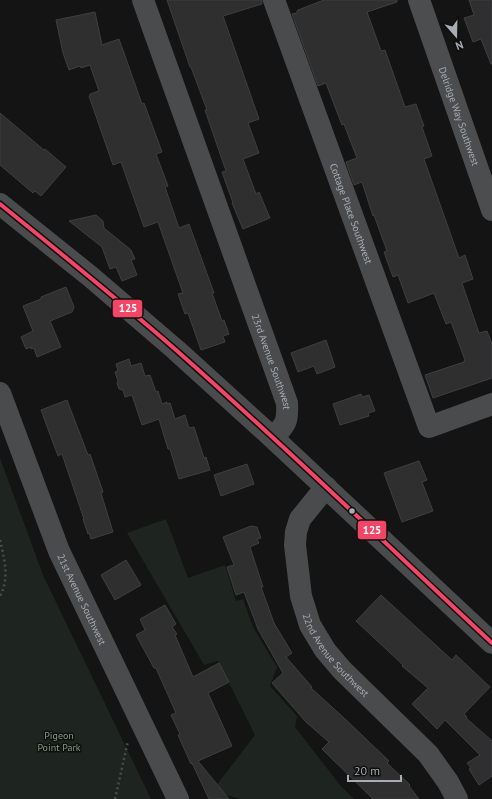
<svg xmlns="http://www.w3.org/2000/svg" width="492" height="799" viewBox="0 0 492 799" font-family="'PT Sans',sans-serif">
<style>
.green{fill:#1e241f}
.building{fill:#2f2f30;stroke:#3d3f41}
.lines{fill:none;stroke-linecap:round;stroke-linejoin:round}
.path{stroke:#4a4c4e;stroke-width:2.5;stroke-dasharray:2 3;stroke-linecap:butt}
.minor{stroke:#494b4d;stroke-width:22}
.major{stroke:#4b4d4f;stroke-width:22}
.bus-1-casing{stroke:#0f0f10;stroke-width:7}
.bus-1{stroke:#f34667;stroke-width:4}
.bus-dot{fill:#a7adb4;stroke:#0f0f10;stroke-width:1.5}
.labels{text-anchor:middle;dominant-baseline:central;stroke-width:3;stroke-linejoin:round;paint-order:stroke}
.street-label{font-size:10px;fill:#a7adb4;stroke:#0f0f10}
.park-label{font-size:10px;fill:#839d80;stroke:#0f0f10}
.line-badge{stroke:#0f0f10;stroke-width:1.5}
.badge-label{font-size:11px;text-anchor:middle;font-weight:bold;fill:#fff}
</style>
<rect width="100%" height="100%" fill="#141415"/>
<path class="green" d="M 0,458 L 43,575 L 151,799 L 0,799 Z
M 166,519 L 188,578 L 225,565 L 236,601 L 243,599 L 253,627 L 277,667 L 270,686 L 297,716 L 295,727 L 340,785 L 354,799 L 241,799 L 212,791 L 255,735 L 218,661 L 204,665 L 127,533 Z"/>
<path class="building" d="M 167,0 L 262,0 L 262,4 L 223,16 L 259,119 L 248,123 L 259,153 L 243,159 L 256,194 L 259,192 L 270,218 L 243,229 L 232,203 L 233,203 L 222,172 L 226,171 L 205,110 L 207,110 L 191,67 L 190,67 Z
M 324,0 L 397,0 L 397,2 L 367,12 L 381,51 L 385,50 L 405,107 L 416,104 L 424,126 L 422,127 L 432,156 L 424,159 L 459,258 L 465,255 L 473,279 L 462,283 L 479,333 L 487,331 L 492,344 L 492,378 L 433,398 L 425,375 L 464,362 L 464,361 L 465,360 L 451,322 L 446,324 L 434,293 L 408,303 L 398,275 L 393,277 L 384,252 L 387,251 L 374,215 L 373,216 L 362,182 L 354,185 L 346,162 L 357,158 L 350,140 L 344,124 L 342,125 L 326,83 L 318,86 L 292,14 L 297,13 L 297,11 L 298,10 Z
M 469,0 L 492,0 L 492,64 L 491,64 L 481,39 L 473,42 L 464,18 L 474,15 Z
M 95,12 L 102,45 L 119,39 L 142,104 L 144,103 L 162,152 L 156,154 L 168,186 L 165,187 L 179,228 L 189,224 L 214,293 L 212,293 L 222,321 L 224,320 L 229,334 L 223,336 L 225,342 L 201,350 L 188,313 L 185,314 L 178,294 L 183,293 L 158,222 L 144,227 L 121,162 L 113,165 L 89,96 L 90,95 L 90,94 L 99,91 L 90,65 L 81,68 L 80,66 L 69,70 L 63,53 L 56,20 Z
M 0,113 L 44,150 L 45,149 L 66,167 L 41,196 L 35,191 L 33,193 L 0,165 Z
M 96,215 L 103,221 L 104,228 L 131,250 L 135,259 L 131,260 L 137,275 L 122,281 L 116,267 L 110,269 L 102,247 L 69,221 Z
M 66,287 L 74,307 L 72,312 L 50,321 L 61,347 L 37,357 L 34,348 L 31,349 L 31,347 L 26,349 L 21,337 L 33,331 L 23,306 L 41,299 L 41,297 Z
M 326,340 L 335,367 L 317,374 L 314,366 L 298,372 L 291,353 Z
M 129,359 L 131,366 L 141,363 L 145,376 L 150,375 L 156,392 L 158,391 L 162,404 L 167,402 L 167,404 L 170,403 L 175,419 L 185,415 L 189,428 L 194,427 L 204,458 L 206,457 L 210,470 L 179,479 L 170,449 L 168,449 L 159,419 L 142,425 L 132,395 L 125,397 L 123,390 L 119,389 L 117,383 L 118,381 L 115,372 L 118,371 L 116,364 Z
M 361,394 L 362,397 L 369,395 L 375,411 L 368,413 L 369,416 L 340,425 L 333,404 Z
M 67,400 L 88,455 L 90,454 L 103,492 L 101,493 L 113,532 L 91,539 L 89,533 L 88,534 L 83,519 L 84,519 L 62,454 L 58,456 L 41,410 Z
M 419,461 L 427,480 L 422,482 L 433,511 L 402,522 L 384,473 Z
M 247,464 L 254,484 L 221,496 L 214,475 Z
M 251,526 L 257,527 L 261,538 L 257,539 L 259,543 L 250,547 L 263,587 L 261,587 L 274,623 L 292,653 L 286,657 L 312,687 L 311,688 L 344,718 L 389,761 L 387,763 L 410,785 L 409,786 L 419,799 L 373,799 L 322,749 L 329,742 L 306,722 L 272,683 L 283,673 L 258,629 L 244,592 L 236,595 L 227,567 L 234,565 L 223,537 Z
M 126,560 L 141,585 L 115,600 L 101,575 Z
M 381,595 L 452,660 L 456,655 L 490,687 L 464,714 L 467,717 L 466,718 L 492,741 L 492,776 L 479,785 L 469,769 L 471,768 L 467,763 L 480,755 L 445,720 L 437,729 L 412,704 L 428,688 L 402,666 L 403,665 L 356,621 Z
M 165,605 L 176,624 L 172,627 L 177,634 L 175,635 L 193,677 L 219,663 L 229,682 L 208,693 L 232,746 L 198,761 L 229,799 L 209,799 L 192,763 L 191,764 L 178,735 L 180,734 L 171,715 L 176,713 L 156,668 L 154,668 L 136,635 L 145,630 L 140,619 Z"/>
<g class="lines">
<path class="path" d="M 0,540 C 4,558 10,578 0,596
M 115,799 L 128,741"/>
<g class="minor">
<path id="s1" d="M 143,0 L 287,403 C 288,422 286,424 273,438"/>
<path id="s2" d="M 274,0 L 429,427 L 492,404"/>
<path d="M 0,204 L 91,277 L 176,350 L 273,438 L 492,643"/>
<path id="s3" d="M 0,393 L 59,551 L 178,799"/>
<path id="s4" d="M 326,487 L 300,519 L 296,532 L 295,545 L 301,596 L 310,625 L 325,650 L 342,670 L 428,754 L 448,782 L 457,799"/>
</g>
<path class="major" id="s5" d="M 419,0 L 492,210"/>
<g class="bus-1-casing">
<path id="bus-1" d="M 0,204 C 59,252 119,300 176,350 C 284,445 387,545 492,643"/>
</g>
<use href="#bus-1" class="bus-1"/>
</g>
<circle class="bus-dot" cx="352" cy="511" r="3.5"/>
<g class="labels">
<g class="street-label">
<text stroke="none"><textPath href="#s5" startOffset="123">Delridge Way Southwest</textPath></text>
<text stroke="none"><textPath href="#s2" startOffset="227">Cottage Place Southwest</textPath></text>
<text stroke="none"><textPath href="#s1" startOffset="384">23rd Avenue Southwest</textPath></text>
<text stroke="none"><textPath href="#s3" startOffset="222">21st Avenue Southwest</textPath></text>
<text stroke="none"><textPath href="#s4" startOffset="189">22nd Avenue Southwest</textPath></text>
</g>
<g class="park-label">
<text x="59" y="735">Pigeon<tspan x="59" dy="12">Point Park</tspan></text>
</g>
</g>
<g class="line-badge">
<rect x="112" y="299" width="31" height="19" rx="4" fill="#f34667"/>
<rect x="357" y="520" width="30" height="20" rx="4" fill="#f34667"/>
</g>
<g class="badge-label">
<text x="128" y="312">125</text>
<text x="372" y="534">125</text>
</g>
<g transform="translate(456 36) rotate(160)" stroke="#0f0f10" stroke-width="3" paint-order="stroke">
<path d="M0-3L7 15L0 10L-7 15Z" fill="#a7adb4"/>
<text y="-6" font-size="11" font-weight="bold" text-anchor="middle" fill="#a7adb4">N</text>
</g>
<path d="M348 775v6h53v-6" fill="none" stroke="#a7adb4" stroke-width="2"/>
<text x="354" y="775" font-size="12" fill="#a7adb4" stroke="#0f0f10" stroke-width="3" paint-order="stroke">20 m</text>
</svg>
